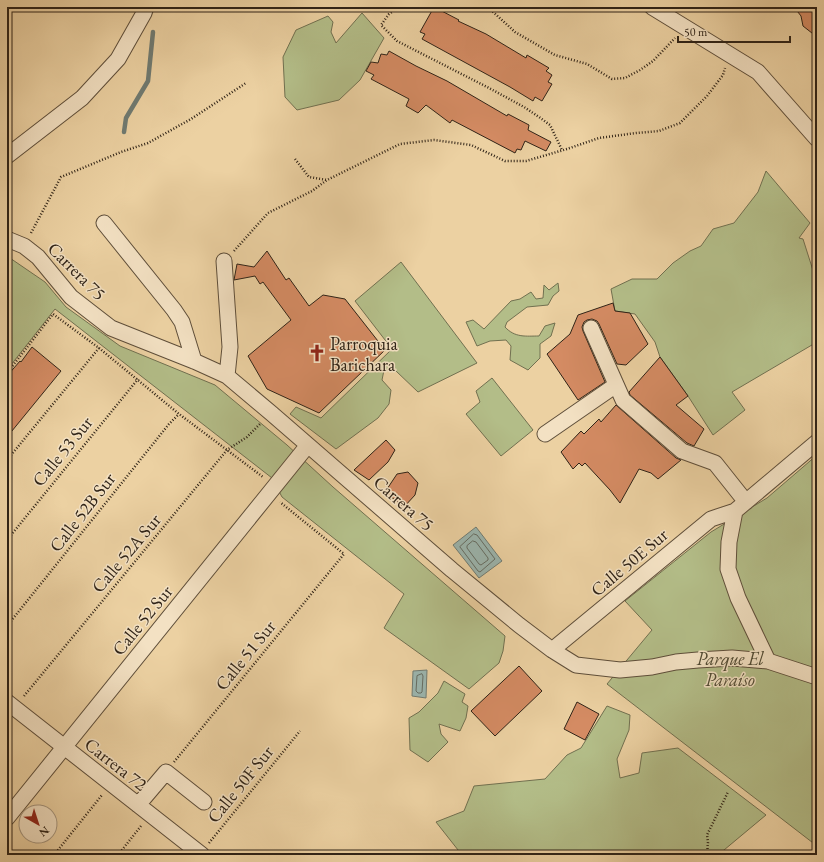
<svg xmlns="http://www.w3.org/2000/svg" width="824" height="862" viewBox="0 0 824 862" font-family="'EB Garamond',serif">
<style>
.green{fill:#b3bd88;stroke:#717050}
.water{fill:#9bb5ae;stroke:#707b72}
.lines{fill:none;stroke-linecap:round;stroke-linejoin:round}
.shore{stroke:#656c62;stroke-width:1}
.stream{stroke:#707b72;stroke-width:4.5}
.building{fill:#d48b63;stroke:#2f2317}
.minor-casing{stroke:#5e4e3a;stroke-width:17}
.path{stroke:#2f2317;stroke-width:2.5;stroke-dasharray:1 2;stroke-linecap:butt}
.minor{stroke:#f3e1c3;stroke-width:15}
.labels{text-anchor:middle;dominant-baseline:central;stroke-width:3;stroke-linejoin:round;paint-order:stroke}
.street-label{font-size:18px;fill:#2f2317;stroke:#f3e1c3}
.poi-label{font-size:18px;fill:#2f2317;stroke:#f3e1c3;text-anchor:start}
.park-label{font-size:18px;font-style:italic;fill:#504a33;stroke:#f3e1c3}
</style>
<rect width="100%" height="100%" fill="#ecd1a2"/>
<filter id="stains"><feTurbulence type="fractalNoise" baseFrequency=".005" numOctaves="4"/><feColorMatrix values="0 0 0 0 .2 0 0 0 0 .09 0 0 0 0 .02 0 0 0 .5 -.17"/></filter>
<radialGradient id="worn" r=".72"><stop offset=".6" stop-color="#630" stop-opacity="0"/><stop offset="1" stop-color="#630" stop-opacity=".3"/></radialGradient>
<path class="green" d="M 362,13 L 384,38 L 360,80 L 339,100 L 297,110 L 285,97 L 283,57 L 296,30 L 328,16 L 333,22 L 331,32 L 336,43 Z
M 766,171 L 810,223 L 799,238 L 803,239 L 817,283 L 817,342 L 732,392 L 745,410 L 713,435 L 688,396 L 660,357 L 655,342 L 635,314 L 615,311 L 611,289 L 632,279 L 657,279 L 673,263 L 690,251 L 701,246 L 713,229 L 734,223 L 758,192 Z
M 7,256 L 45,282 L 66,307 L 120,346 L 215,385 L 287,445 L 333,487 L 505,636 L 503,651 L 499,663 L 469,689 L 384,628 L 404,594 L 282,497 L 272,478 L 55,309 L 7,370 Z
M 401,262 L 477,363 L 418,392 L 396,371 L 384,370 L 382,380 L 391,390 L 389,404 L 378,418 L 336,449 L 290,414 L 296,407 L 321,418 L 392,349 L 355,301 Z
M 558,283 L 559,291 L 553,296 L 548,305 L 527,307 L 507,322 L 505,327 C 515,338 526,336 539,336 L 545,326 L 555,323 L 551,336 L 540,344 L 540,358 L 528,370 L 510,360 L 511,346 L 506,340 L 490,341 L 477,346 L 466,322 L 473,320 L 484,329 L 511,301 L 520,299 L 531,292 L 536,299 L 543,298 L 544,285 L 549,290 Z
M 492,378 L 533,430 L 501,456 L 466,414 L 480,402 L 476,391 Z
M 817,455 L 817,846 L 607,684 L 652,630 L 625,601 L 711,532 L 767,498 Z
M 444,681 L 465,694 L 462,702 L 468,706 L 466,718 L 460,731 L 439,724 L 441,734 L 448,742 L 428,762 L 410,750 L 409,718 L 419,712 L 438,693 Z
M 607,706 L 630,715 L 629,730 L 617,759 L 620,778 L 639,773 L 642,753 L 678,748 L 766,815 L 718,855 L 462,855 L 436,822 L 464,811 L 474,786 L 545,779 L 567,755 L 581,748 Z"/>
<path class="water" d="M 476,527 L 502,561 L 479,578 L 453,545 Z
M 427,670 L 426,698 L 412,696 L 413,671 Z"/>
<g class="lines">
<path class="shore" d="M 474,534 L 477,535 L 495,559 L 480,572 L 478,571 L 460,547 Z
M 473,541 L 476,542 L 488,558 L 488,560 L 481,565 L 479,564 L 467,548 L 467,546 Z
M 422,674 L 423,676 L 422,692 L 421,693 L 418,693 L 416,691 L 417,676 Z"/>
<path class="stream" d="M 124,132 L 126,118 L 148,81 L 153,32"/>
</g>
<path class="building" d="M 434,7 L 459,20 L 458,21 L 486,34 L 526,58 L 527,55 L 549,68 L 546,71 L 552,75 L 548,82 L 552,84 L 542,101 L 535,97 L 533,101 L 510,87 L 422,39 L 425,34 L 420,32 Z
M 794,7 L 817,7 L 817,37 L 803,26 L 801,16 Z
M 389,51 L 416,66 L 447,81 L 507,116 L 508,114 L 529,125 L 528,130 L 551,142 L 546,151 L 525,141 L 521,150 L 517,149 L 515,153 L 452,120 L 450,123 L 426,105 L 418,113 L 406,106 L 409,99 L 371,79 L 374,75 L 366,71 L 371,62 L 378,63 L 381,54 L 387,55 Z
M 267,251 L 286,280 L 289,278 L 309,306 L 323,295 L 345,299 L 385,350 L 319,413 L 267,389 L 248,356 L 291,320 L 263,282 L 260,284 L 255,276 L 234,280 L 237,264 L 254,267 Z
M 613,303 L 615,311 L 630,313 L 648,344 L 626,365 L 617,364 L 599,324 L 597,321 L 592,319 L 587,320 L 584,322 L 582,327 L 583,331 L 605,382 L 578,400 L 547,354 L 570,334 L 578,315 Z
M 32,347 L 61,371 L 7,437 L 7,376 L 20,361 L 21,362 Z
M 660,357 L 688,396 L 676,405 L 704,429 L 694,446 L 687,443 L 630,395 L 629,392 Z
M 616,405 L 676,458 L 681,460 L 658,479 L 651,473 L 639,469 L 620,503 L 610,490 L 585,463 L 582,466 L 579,463 L 573,469 L 561,452 L 581,431 L 584,434 L 599,419 L 601,422 Z
M 386,440 L 395,450 L 388,462 L 369,480 L 354,470 Z
M 408,472 L 418,483 L 415,495 L 404,507 L 385,492 L 397,474 Z
M 519,666 L 542,691 L 495,736 L 471,711 Z
M 577,702 L 599,714 L 585,740 L 564,729 Z"/>
<g class="lines">
<g class="minor-casing">
<path id="minor" d="M 652,7 L 758,72 L 817,139
M 7,156 L 82,98 L 118,59 L 144,13 L 146,7
M 104,223 L 174,310 L 182,322 L 194,361
M 7,239 L 24,246 L 38,257 L 71,297 L 111,328 L 194,361 L 227,376 L 271,413 L 452,570 L 519,625 L 552,650 L 576,665 L 620,670 L 652,667 L 676,662 L 698,660 L 732,658 L 768,661 L 817,677
M 224,261 L 230,347 L 227,376
M 591,328 L 623,400 L 682,451 L 715,463 L 746,502
M 545,434 L 616,385
M 735,511 L 729,542 L 728,569 L 738,598 L 768,661
M 552,650 L 711,519 L 735,511 L 817,442
M 7,702 L 202,855
M 138,805 L 166,772 L 204,802
M 7,818 L 308,445"/>
</g>
<path class="path" d="M 399,7 L 389,14 L 381,25 L 397,41 L 489,88 L 524,107 L 539,117 L 550,125 L 562,150
M 485,7 L 491,10 L 515,32 L 555,55 L 587,64 L 612,79 L 625,78 L 640,70 L 653,61 L 675,38
M 295,159 L 309,177 L 327,180
M 31,233 L 61,177 L 121,152 L 148,143 L 191,119 L 246,83
M 234,251 L 268,213 L 312,191 L 327,180 L 400,144 L 434,140 L 471,145 L 505,161 L 526,161 L 567,149 L 599,138 L 636,133 L 659,131 L 680,123 L 707,96 L 723,75 L 725,68
M 7,373 L 53,314 L 99,348 L 179,414 L 263,477
M 7,460 L 99,348
M 7,540 L 138,379
M 7,626 L 169,424 L 179,414
M 24,696 L 227,450 L 247,437 L 261,423
M 174,762 L 344,554 L 280,502
M 209,843 L 300,731
M 54,855 L 102,795
M 118,855 L 141,826
M 707,855 L 708,842 L 707,835 L 728,792"/>
<use href="#minor" class="minor"/>
</g>
<defs>
<g id="church-bare" transform="scale(1.38)"><path d="M-1.2-6h2.4v3.5h3.3v2.4h-3.3V6h-2.4V-.1h-3.3v-2.4h3.3Z" fill="#8f2418" stroke="#f3e1c3" stroke-width="2.5" paint-order="stroke"/></g>
</defs>
<g fill-rule="evenodd">
<use href="#church-bare" x="317" y="353"/>
</g>
<g class="labels">
<g class="street-label">
<text transform="translate(77 271) rotate(45)">Carrera 75</text>
<text transform="translate(62 451) rotate(-51)">Calle 53 Sur</text>
<text transform="translate(404 503) rotate(41)">Carrera 75</text>
<text transform="translate(82 512) rotate(-52)">Calle 52B Sur</text>
<text transform="translate(126 553) rotate(-50)">Calle 52A Sur</text>
<text transform="translate(629 562) rotate(-40)">Calle 50E Sur</text>
<text transform="translate(142 620) rotate(-51)">Calle 52 Sur</text>
<text transform="translate(245 655) rotate(-51)">Calle 51 Sur</text>
<text transform="translate(116 764) rotate(38)">Carrera 72</text>
<text transform="translate(240 784) rotate(-51)">Calle 50F Sur</text>
</g>
<g class="poi-label">
<text x="330" y="343">Parroquia<tspan x="330" dy="21">Barichara</tspan></text>
</g>
<g class="park-label">
<text x="730" y="658">Parque El<tspan x="730" dy="21">Paraíso</tspan></text>
</g>
</g>
<rect width="824" height="862" fill="none" stroke="#ecd1a2" stroke-width="24"/>
<rect x="8" y="8" width="808" height="846" fill="none" stroke="#2f2317" stroke-width="2"/>
<rect x="12" y="12" width="800" height="838" fill="none" stroke="#2f2317"/>
<g transform="translate(38 824) rotate(141)"><circle r="19" fill="#f3e1c3" stroke="#a5957e"/>
<path d="M0-3L7 15L0 10L-7 15Z" fill="#8f2418"/>
<text y="-6" font-size="11" font-weight="bold" text-anchor="middle" fill="#2f2317">N</text>
</g>
<path d="M678 36v6h112v-6" fill="none" stroke="#2f2317" stroke-width="2"/>
<text x="684" y="36" font-size="12" fill="#2f2317" stroke="#f3e1c3" stroke-width="3" paint-order="stroke">50 m</text>
<rect width="100%" height="100%" filter="url(#stains)"/>
<rect width="100%" height="100%" fill="url(#worn)"/>
</svg>
